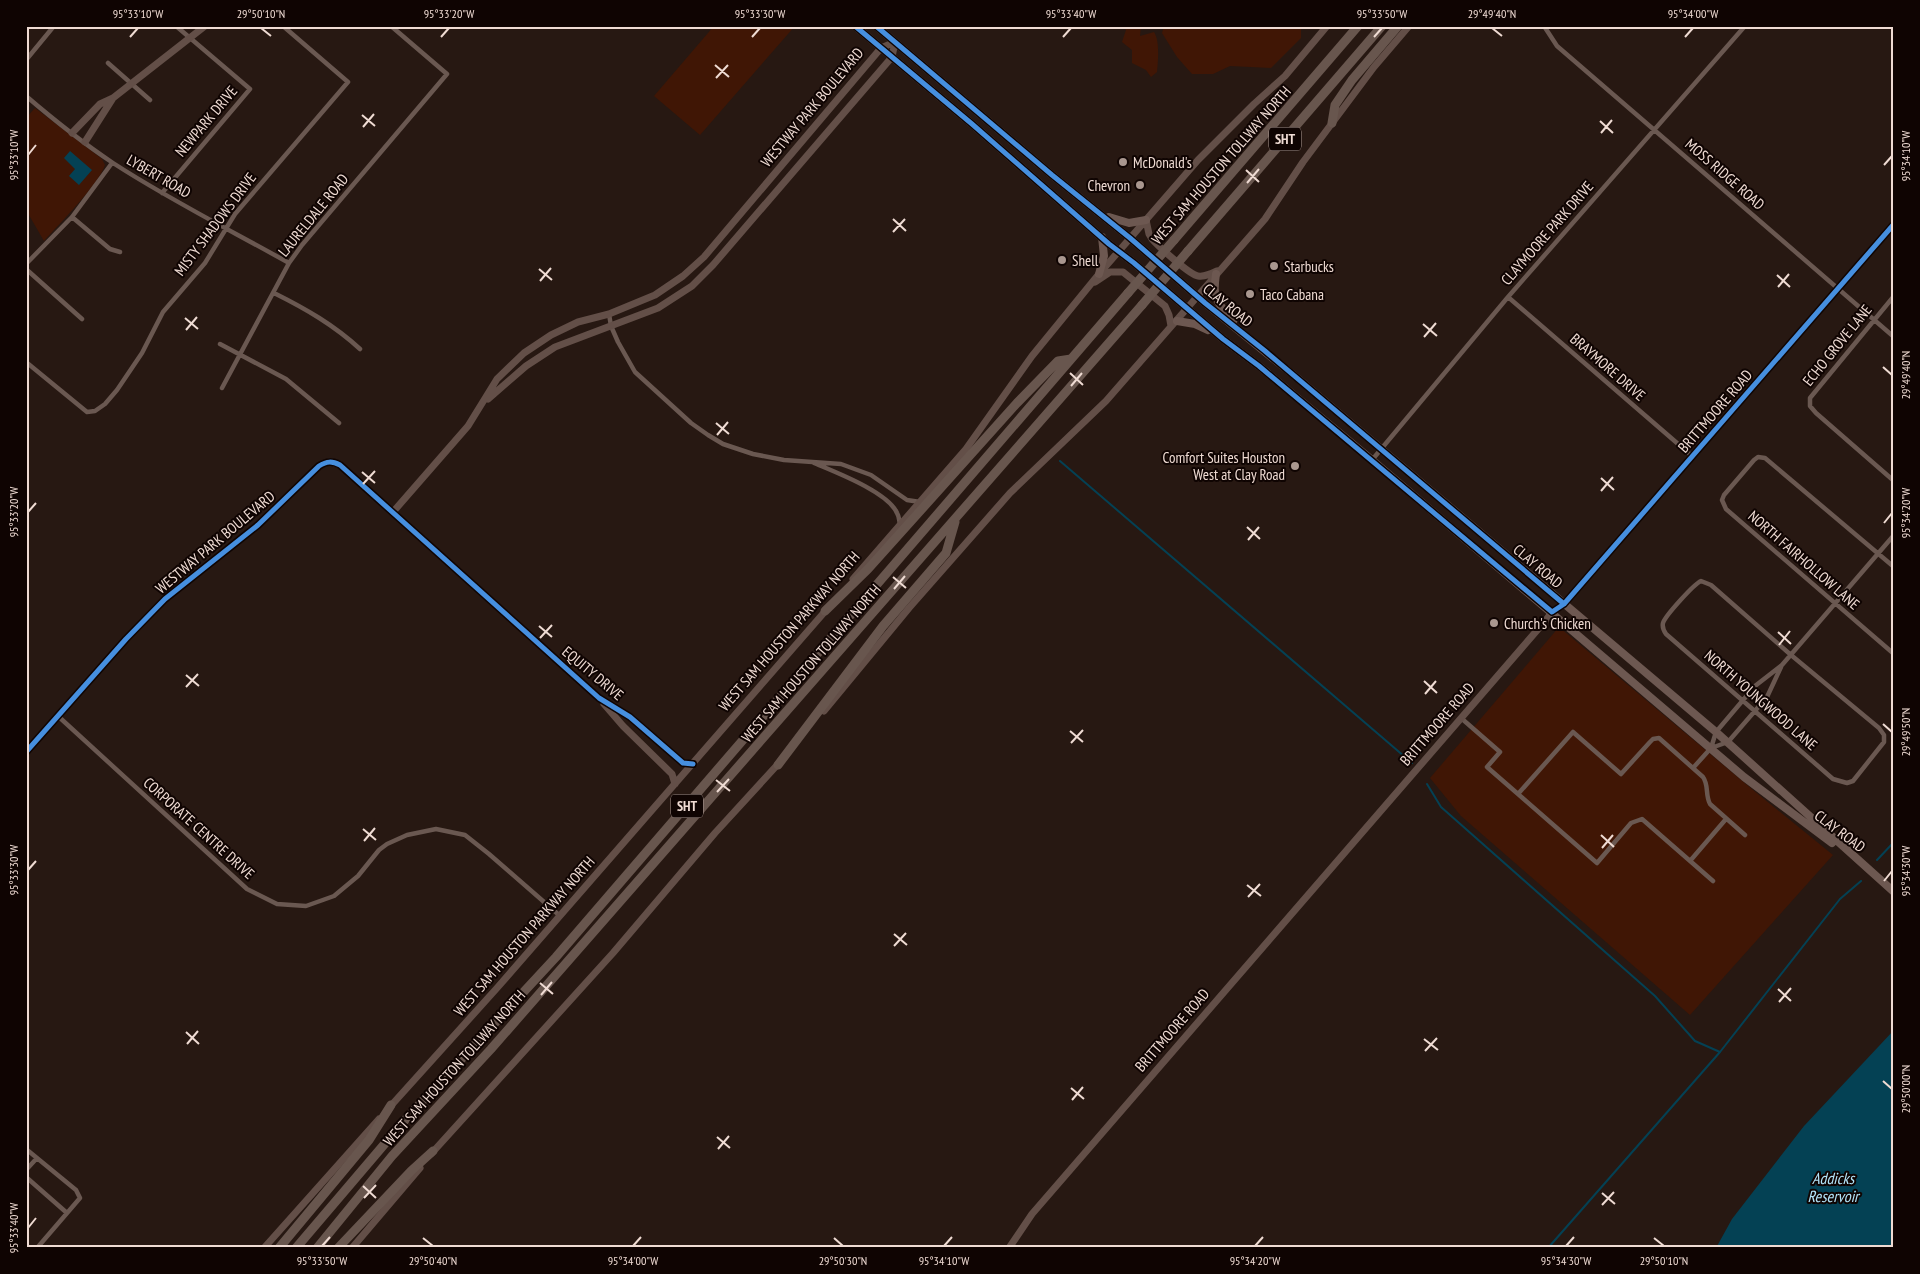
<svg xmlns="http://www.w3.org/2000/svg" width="1920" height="1274" viewBox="0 0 1920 1274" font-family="'PT Sans Narrow',sans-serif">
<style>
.green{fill:#401605}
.water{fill:#044154}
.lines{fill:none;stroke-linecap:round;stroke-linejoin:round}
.stream{stroke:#044154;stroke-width:2}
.street{stroke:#6a5851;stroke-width:4.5}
.secondary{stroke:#634f48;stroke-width:7}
.primary{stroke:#6d5851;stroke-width:8}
.highway{stroke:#68564e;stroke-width:9}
.highway-bridge{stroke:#68564e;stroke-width:9}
.cycleway-casing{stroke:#0f0402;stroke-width:8}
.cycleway{stroke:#468fdf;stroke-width:5}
.ticks{fill:none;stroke:#efdbd3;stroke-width:2}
.poi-dot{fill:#a9978f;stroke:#0f0402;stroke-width:2}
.labels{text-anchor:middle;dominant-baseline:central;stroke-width:4;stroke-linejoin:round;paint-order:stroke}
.shield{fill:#0f0402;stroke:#ac9a94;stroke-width:1}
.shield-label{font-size:14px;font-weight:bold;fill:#efdbd3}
.street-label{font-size:15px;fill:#efdbd3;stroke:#0f0402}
.poi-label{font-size:15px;fill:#efdbd3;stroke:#0f0402;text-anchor:start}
.water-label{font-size:16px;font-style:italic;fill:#b3e4f9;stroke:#0f0402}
.neatline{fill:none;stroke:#efdbd3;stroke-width:2}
.ticks-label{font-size:12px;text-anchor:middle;fill:#efdbd3}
</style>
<rect width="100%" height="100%" fill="#271812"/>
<path class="green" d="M 714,26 L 795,26 L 700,135 L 654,96 Z
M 1124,26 L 1141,26 L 1140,36 L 1154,32 C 1160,41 1158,61 1157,72 L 1151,77 L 1146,70 L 1132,63 L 1132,50 L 1122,42 L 1126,30 Z
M 1164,26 L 1301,26 L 1301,38 L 1271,68 L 1230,66 L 1213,74 L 1192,74 L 1177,57 L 1162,33 Z
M 35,108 L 102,159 L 105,165 C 99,184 59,224 44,241 L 26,210 L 26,118 Z
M 1559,627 L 1753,790 L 1833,855 L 1690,1015 L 1461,816 L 1430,778 Z"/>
<path class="water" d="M 70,151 L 92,170 L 79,185 L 69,176 L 75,169 L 64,158 Z
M 1894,1030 L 1894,1248 L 1716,1248 L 1732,1219 L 1804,1126 Z"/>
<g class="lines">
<path class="stream" d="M 1060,461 L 1412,763
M 1427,784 L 1441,807 L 1655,996 L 1695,1041 L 1720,1052
M 1877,860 L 1894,842
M 1548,1248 L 1720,1052 L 1840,899 L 1861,881"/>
<path class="street" d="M 1544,26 L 1557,46 L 1894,337
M 26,60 L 54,26
M 108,63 L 150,100
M 26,96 C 54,120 83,143 113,163 C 170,200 230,230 289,263
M 162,193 L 250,89 L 176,26
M 72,217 L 110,249 L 120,252
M 26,264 L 72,217 L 112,163
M 26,269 L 82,319
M 274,293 C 306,309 334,325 360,349
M 1894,296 L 1810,398 L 1810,406 L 1816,413 L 1894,481
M 1508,297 L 1692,456
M 609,314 L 611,326 L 618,342 L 635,372 L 691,423 L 708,435 L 723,444 L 753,454 L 784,460 L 841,464 L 871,475 L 907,500 L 920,502
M 220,344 L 286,379 L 339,423
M 26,362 L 87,412 L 95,411 L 105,404 L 117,390 L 142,353 L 163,312 L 205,263 L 235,214 L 348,82 L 283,26
M 222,388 L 289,263 L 302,245 L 447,74 L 391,26
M 1372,460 L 1508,297 L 1745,26
M 814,463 C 835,472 888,492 897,513 C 899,516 899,520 900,524
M 1894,567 L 1765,458 L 1758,457 L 1754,460 L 1724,495 L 1722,500 L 1726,509 L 1894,654
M 1701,581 L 1711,585 L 1791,655 L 1879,728 L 1884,735 L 1884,742 L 1853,781 L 1847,783 L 1833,779 L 1666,634 C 1664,631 1662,627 1663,623 C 1665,616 1694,584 1701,581 Z
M 59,717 L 247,889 L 277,904 L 306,906 L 334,896 L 358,876 L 379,850 L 387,844 L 407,835 L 436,829 L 465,835 L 489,854 L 559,915
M 1461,718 L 1500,752 L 1487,767 L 1518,794 L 1573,732 L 1621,774 L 1650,742 L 1653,739 L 1659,738 L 1703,777 C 1709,785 1705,795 1710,804 L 1745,835
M 1711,748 L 1728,742 L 1767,697 L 1781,667
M 1693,768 L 1711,748 L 1716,732 L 1755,686 L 1782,665 L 1894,535
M 1518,794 L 1597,863 L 1631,823 L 1642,819 L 1713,881
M 1690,861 L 1726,819
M 26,1149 L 76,1190 L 80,1198 L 37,1248
M 26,1170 L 37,1158
M 26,1177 L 67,1213"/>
<path class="secondary" d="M 72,133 L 100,104 L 113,98 L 205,26
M 85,142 L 113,98
M 1146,220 L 1149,234 L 1152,239 C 1158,246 1190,275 1198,276 C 1205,277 1211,274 1217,271
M 1095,282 L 1110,272 L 1123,272 L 1165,306 L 1169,315 L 1171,326
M 488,399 L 526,366 L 555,347 L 658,308 L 692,286 L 713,265 L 892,57 L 895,42
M 393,512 L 468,426 L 497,379 L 524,353 L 551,335 L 578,322 L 609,314 L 655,295 L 683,276 L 704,257 L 881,48 L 895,42
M 853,579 L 966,449 L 1032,356 L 1099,274 L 1198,160 L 1254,104 L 1285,76 L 1327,26
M 604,704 L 623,726 L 672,774 L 675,784
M 824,711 L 909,608 L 1010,493 L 1106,401 L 1265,219 L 1303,162 L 1374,67 L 1409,26
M 26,752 L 126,639 L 165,599 L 258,525 L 319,466 C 327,461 332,461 340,465 L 599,698 L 630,717 L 683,763 L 693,764
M 388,1109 L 497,988 L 828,608
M 431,1154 L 613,953 L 715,833 L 780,762
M 264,1248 L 379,1119
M 352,1248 L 420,1168
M 1009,1248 L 1032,1214 L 1546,620 L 1552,612 L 1564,604 L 1894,224"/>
<path class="primary" d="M 855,26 L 972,124 L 1109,244 L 1134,263 L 1223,339 L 1259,366 L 1372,460 L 1744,777 L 1832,843
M 876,26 L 1052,175 L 1130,238 L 1205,303 L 1296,377 L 1716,732 L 1894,892
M 1109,217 L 1129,223 L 1146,220
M 1099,274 L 1104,256 L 1102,237
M 1216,274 C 1212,301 1217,301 1233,321
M 1177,321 L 1195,324 L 1208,330"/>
<path class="highway" d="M 1332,123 L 1335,105 L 1352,80 L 1398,26
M 1174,240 L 1358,26
M 1188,251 L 1382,26
M 825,611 L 868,569 L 1017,403 L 1058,361 L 1071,359
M 778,765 L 883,626 L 946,553 L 955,522
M 279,1248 L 369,1140 L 391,1105
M 296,1248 L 405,1120 L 556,957 L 1128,293
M 317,1248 L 392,1156 L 491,1049 L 1142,305
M 338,1248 L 411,1171 L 433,1151"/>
<path class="highway-bridge" d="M 1128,293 L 1174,240
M 1142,305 L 1188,251"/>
<g class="cycleway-casing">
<path id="cycleway" d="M 855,26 L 972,124 L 1109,244 L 1134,263 L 1223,339 L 1259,366 L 1552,612 L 1564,604 L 1894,224
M 876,26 L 1052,175 L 1130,238 L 1205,303 L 1265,351 L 1564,604
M 26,752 L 126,639 L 165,599 L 258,525 L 319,466 C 327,461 332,461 340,465 L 599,698 L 630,717 L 683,763 L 693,764"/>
</g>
<use href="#cycleway" class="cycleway"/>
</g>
<path class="ticks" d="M 261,28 L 271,36M 1492,28 L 1502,36M 130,37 L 138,28M 441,37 L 449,28M 752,37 L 760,28M 1063,37 L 1071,28M 1374,37 L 1382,28M 1685,37 L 1693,28M 715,65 L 729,77M 716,78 L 728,65M 362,115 L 375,126M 1600,121 L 1613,133M 363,127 L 374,114M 1601,133 L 1612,120M 28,155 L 36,145M 1884,165 L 1892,156M 1246,170 L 1259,182M 1247,183 L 1259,169M 893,219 L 906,231M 893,232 L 905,219M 539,269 L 552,280M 1777,275 L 1790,287M 540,281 L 551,268M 1778,287 L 1789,274M 185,318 L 198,329M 1423,324 L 1437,336M 186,330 L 197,317M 1424,337 L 1436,323M 1883,367 L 1892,375M 1070,373 L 1083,385M 1071,386 L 1082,373M 716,423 L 729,434M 717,435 L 728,422M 362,472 L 375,483M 1601,478 L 1614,490M 363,484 L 375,471M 1601,491 L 1613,477M 28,512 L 36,503M 1884,523 L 1892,513M 1247,527 L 1260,539M 1248,540 L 1259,527M 893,577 L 906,588M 894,589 L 905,576M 539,626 L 552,637M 1778,632 L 1791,644M 540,638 L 552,625M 1779,645 L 1790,631M 186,675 L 199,686M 1424,681 L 1437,693M 186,687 L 198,674M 1425,694 L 1436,681M 1883,724 L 1892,732M 1070,731 L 1083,742M 1071,743 L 1083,730M 716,780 L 730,791M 717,792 L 729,779M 363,829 L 376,840M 1601,835 L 1614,847M 364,841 L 375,828M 1602,848 L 1613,835M 28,870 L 36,861M 1884,881 L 1892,871M 1247,885 L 1261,896M 1248,897 L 1260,884M 894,934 L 907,945M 894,946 L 906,933M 540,983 L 553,994M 1778,989 L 1791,1001M 541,995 L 552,982M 1779,1002 L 1791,988M 186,1032 L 199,1044M 1424,1039 L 1438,1050M 187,1044 L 198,1031M 1425,1051 L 1437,1038M 1883,1081 L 1892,1089M 1071,1088 L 1084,1099M 1072,1100 L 1083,1087M 717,1137 L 730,1148M 718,1149 L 729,1136M 363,1186 L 376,1198M 1602,1193 L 1615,1204M 364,1198 L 376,1185M 1602,1205 L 1614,1192M 28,1228 L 36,1218M 423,1238 L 433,1246M 834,1238 L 843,1246M 1654,1238 L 1664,1246M 322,1246 L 330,1237M 633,1246 L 641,1237M 944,1246 L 952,1237M 1255,1246 L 1263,1237M 1566,1246 L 1574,1237"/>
<g class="poi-dot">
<circle cx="1123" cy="162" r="5"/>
<circle cx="1140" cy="185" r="5"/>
<circle cx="1062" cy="260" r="5"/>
<circle cx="1274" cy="266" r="5"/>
<circle cx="1250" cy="294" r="5"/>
<circle cx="1295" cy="466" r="5"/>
<circle cx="1494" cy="623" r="5"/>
</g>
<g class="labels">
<g class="shield">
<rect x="1269" y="127.5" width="32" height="23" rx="4"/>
<rect x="671" y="794.5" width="32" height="23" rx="4"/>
</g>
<g class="shield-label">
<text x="1285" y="139">SHT</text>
<text x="687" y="806">SHT</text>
</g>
<g class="street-label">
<text transform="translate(812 107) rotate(-50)">WESTWAY PARK BOULEVARD</text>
<text transform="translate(206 121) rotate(-50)">NEWPARK DRIVE</text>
<text transform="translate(1221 165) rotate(-49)">WEST SAM HOUSTON TOLLWAY NORTH</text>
<text transform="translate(1725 174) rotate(41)">MOSS RIDGE ROAD</text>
<text transform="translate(159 176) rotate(30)">LYBERT ROAD</text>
<text transform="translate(313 215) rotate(-51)">LAURELDALE ROAD</text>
<text transform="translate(215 224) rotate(-53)">MISTY SHADOWS DRIVE</text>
<text transform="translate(1547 233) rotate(-49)">CLAYMOORE PARK DRIVE</text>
<text transform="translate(1228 305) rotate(39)">CLAY ROAD</text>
<text transform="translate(1837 345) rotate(-51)">ECHO GROVE LANE</text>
<text transform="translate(1608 367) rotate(41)">BRAYMORE DRIVE</text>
<text transform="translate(1715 411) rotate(-49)">BRITTMOORE ROAD</text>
<text transform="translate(215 542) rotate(-40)">WESTWAY PARK BOULEVARD</text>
<text transform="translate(1804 560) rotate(41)">NORTH FAIRHOLLOW LANE</text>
<text transform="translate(1538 566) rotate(40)">CLAY ROAD</text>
<text transform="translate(789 631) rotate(-49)">WEST SAM HOUSTON PARKWAY NORTH</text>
<text transform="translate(811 663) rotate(-49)">WEST SAM HOUSTON TOLLWAY NORTH</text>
<text transform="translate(593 673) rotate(40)">EQUITY DRIVE</text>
<text transform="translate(1761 700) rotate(41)">NORTH YOUNGWOOD LANE</text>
<text transform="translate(1437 724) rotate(-49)">BRITTMOORE ROAD</text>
<text transform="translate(199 828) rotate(42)">CORPORATE CENTRE DRIVE</text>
<text transform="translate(1840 831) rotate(37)">CLAY ROAD</text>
<text transform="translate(524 936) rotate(-49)">WEST SAM HOUSTON PARKWAY NORTH</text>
<text transform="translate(1172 1030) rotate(-49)">BRITTMOORE ROAD</text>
<text transform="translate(454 1068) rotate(-48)">WEST SAM HOUSTON TOLLWAY NORTH</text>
</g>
<g class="poi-label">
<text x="1133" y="162">McDonald's</text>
<text x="1130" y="185" text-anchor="end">Chevron</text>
<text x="1072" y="260">Shell</text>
<text x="1284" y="266">Starbucks</text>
<text x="1260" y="294">Taco Cabana</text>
<text x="1285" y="457" text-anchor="end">Comfort Suites Houston<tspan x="1285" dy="17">West at Clay Road</tspan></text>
<text x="1504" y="623">Church's Chicken</text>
</g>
<g class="water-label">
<text x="1833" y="1178">Addicks<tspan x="1833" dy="18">Reservoir</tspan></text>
</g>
</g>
<rect width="1920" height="1274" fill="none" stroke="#0f0402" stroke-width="55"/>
<rect x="28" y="28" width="1864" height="1218" class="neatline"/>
<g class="ticks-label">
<text x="138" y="18">95°33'10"W</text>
<text x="261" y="18">29°50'10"N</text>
<text x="449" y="18">95°33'20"W</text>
<text x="760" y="18">95°33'30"W</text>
<text x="1071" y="18">95°33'40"W</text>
<text x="1382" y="18">95°33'50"W</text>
<text x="1492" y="18">29°49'40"N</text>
<text x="1693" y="18">95°34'00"W</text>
<text transform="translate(14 155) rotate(-90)" y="4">95°33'10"W</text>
<text transform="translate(1906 156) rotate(-90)" y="4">95°34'10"W</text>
<text transform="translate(1906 375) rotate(-90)" y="4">29°49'40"N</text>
<text transform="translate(14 512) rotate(-90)" y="4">95°33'20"W</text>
<text transform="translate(1906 513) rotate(-90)" y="4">95°34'20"W</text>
<text transform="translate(1906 732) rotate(-90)" y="4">29°49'50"N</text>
<text transform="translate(14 870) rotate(-90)" y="4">95°33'30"W</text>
<text transform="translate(1906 871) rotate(-90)" y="4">95°34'30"W</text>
<text transform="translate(1906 1089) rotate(-90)" y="4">29°50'00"N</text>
<text transform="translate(14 1228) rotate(-90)" y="4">95°33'40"W</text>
<text x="322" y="1265">95°33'50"W</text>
<text x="433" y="1265">29°50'40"N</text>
<text x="633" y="1265">95°34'00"W</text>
<text x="843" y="1265">29°50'30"N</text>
<text x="944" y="1265">95°34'10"W</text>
<text x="1255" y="1265">95°34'20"W</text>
<text x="1566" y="1265">95°34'30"W</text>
<text x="1664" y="1265">29°50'10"N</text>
</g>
</svg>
